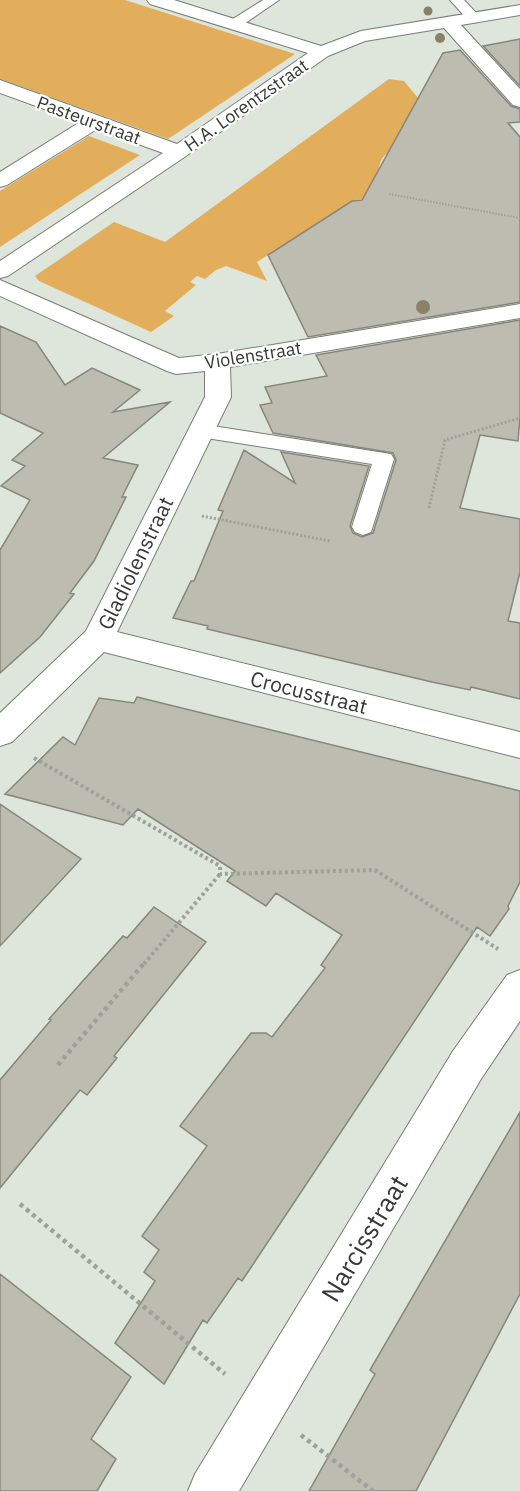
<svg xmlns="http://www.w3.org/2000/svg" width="520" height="1491" viewBox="0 0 520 1491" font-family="'IBM Plex Sans',sans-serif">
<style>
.green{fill:#e2ae5c}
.building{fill:#bcbcb1;stroke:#86867b;stroke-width:1.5}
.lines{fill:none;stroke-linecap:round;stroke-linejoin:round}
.lane-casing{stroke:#787e75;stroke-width:2}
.street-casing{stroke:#787e75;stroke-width:2}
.path-far3{stroke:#9ca29a;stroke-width:2;stroke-dasharray:1.5 1.5;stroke-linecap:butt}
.path-far2{stroke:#9ca29a;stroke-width:3;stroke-dasharray:2 2;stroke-linecap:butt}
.path-far1{stroke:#9ca29a;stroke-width:4;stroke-dasharray:3 3;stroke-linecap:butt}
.path{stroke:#9ca29a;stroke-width:4.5;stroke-dasharray:4 4;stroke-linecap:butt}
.lane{fill:#fff;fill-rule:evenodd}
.street{fill:#fff;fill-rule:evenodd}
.tree{fill:#8a8166}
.labels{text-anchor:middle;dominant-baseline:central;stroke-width:4.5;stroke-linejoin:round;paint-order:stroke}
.far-street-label{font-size:18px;fill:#353834;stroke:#fff}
.street-label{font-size:21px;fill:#353834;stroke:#fff}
.near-street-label{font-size:26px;fill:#353834;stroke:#fff}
</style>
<rect width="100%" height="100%" fill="#dee5db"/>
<path class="green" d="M 0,0 L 125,0 L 295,54 L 168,139 L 0,79 Z
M 389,79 L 404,81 L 419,99 L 391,151 C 374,159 378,181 379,196 L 354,200 L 257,262 L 267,281 L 226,266 L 216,270 L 205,279 L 197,276 L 190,282 L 196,285 L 165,311 L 174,316 L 151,332 L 39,281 L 35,276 L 114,222 L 165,242 Z
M 89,136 L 140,155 L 0,247 L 0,191 Z"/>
<path class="building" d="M 520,39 L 520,86 L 483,46 Z
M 460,50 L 511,106 L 520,109 L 520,122 L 508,123 L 520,137 L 520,302 L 308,337 L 268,255 L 352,201 L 362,200 L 443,53 Z
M 520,320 L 520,417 L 518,441 L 480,435 L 460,508 L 520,519 L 520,572 L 508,621 L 520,623 L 520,699 L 471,687 L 470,690 L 432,682 L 207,629 L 208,626 L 173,618 L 191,581 L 194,581 L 223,511 L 218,510 L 244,450 L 295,483 L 281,452 L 369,466 L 350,526 L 353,533 L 362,537 L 373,533 L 396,460 L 393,453 L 273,433 L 260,405 L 272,403 L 265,387 L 327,376 L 316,355 Z
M 0,326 L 36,342 L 65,385 L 92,368 L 140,390 L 113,412 L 170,402 L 103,458 L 138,465 L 122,497 L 126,497 L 94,561 L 70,593 L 74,594 L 40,637 L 0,673 L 0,550 L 30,500 L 1,486 L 25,466 L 12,460 L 43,433 L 0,413 Z
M 137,697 L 520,791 L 520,882 L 508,906 L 509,909 L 490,936 L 477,927 L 242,1281 L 238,1278 L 207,1323 L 203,1320 L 164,1384 L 115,1343 L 155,1281 L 144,1272 L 159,1250 L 142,1236 L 207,1146 L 180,1126 L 251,1033 L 266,1033 L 272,1037 L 325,968 L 321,965 L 342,935 L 276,893 L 266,906 L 227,881 L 235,871 L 138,809 L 123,825 L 5,794 L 63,737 L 75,745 L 99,698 L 134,703 Z
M 0,804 L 81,859 L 0,946 Z
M 154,907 L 206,942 L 114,1056 L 117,1058 L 87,1095 L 80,1090 L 0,1188 L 0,1080 L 51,1020 L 49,1019 L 123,936 L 127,938 Z
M 520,1112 L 520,1294 L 416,1491 L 309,1491 L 375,1374 L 370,1370 Z
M 0,1274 L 131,1377 L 91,1439 L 116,1459 L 97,1491 L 0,1491 Z"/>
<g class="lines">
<g class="lane-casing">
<path id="lane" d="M 263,0 L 279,0 L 238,28 L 228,28 L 226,25 L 228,22 Z
M 450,0 L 464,0 L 481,18 L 479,21 L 469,21 Z
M 200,424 L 391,454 L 394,459 L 371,532 L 363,535 L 355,532 L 352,527 L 372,464 L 193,436 L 190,431 L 193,426 Z"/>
</g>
<g class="street-casing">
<path id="street" d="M 147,0 L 174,0 L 321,46 L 361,31 L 520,5 L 520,15 L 461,25 L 520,89 L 520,107 L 513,105 L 444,28 L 365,41 L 328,56 L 186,156 L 8,276 L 0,278 L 0,261 L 163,153 L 97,129 L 7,185 L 0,187 L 0,172 L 80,122 L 0,93 L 0,80 L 177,144 L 308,53 L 150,4 Z
M 0,280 L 179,358 L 217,354 L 520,304 L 520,318 L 230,367 L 231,397 L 117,632 L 520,732 L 520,758 L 104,652 L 12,742 L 0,746 L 0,713 L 86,631 L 205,397 L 205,371 L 176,374 L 167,371 L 0,296 Z
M 520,970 L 520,1021 L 481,1079 L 239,1491 L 188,1491 L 195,1474 L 453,1051 L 507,975 Z"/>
</g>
<path class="path-far3" d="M 389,194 L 520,218"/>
<path class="path-far2" d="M 429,508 L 445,440 L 520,418
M 202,516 L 330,541"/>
<path class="path-far1" d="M 34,758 L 220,866 L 220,874 L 375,870 L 498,949
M 144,964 L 220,874"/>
<path class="path" d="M 58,1065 L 145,962
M 20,1204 L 225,1374
M 301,1435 L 373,1491"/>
<use href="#lane" class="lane"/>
<use href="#street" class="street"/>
</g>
<g class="tree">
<circle cx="428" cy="11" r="4.5"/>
<circle cx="440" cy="38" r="5"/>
<circle cx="423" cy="307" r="7"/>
</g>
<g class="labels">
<g class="far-street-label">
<text transform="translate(246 105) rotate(-35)">H.A. Lorentzstraat</text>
<text transform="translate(89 120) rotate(20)">Pasteurstraat</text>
<text transform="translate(253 355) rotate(-9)">Violenstraat</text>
</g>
<g class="street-label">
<text transform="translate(135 563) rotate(-64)">Gladiolenstraat</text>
<text transform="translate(309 692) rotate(14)">Crocusstraat</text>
</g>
<g class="near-street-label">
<text transform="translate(364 1238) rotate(-59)">Narcisstraat</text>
</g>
</g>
</svg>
